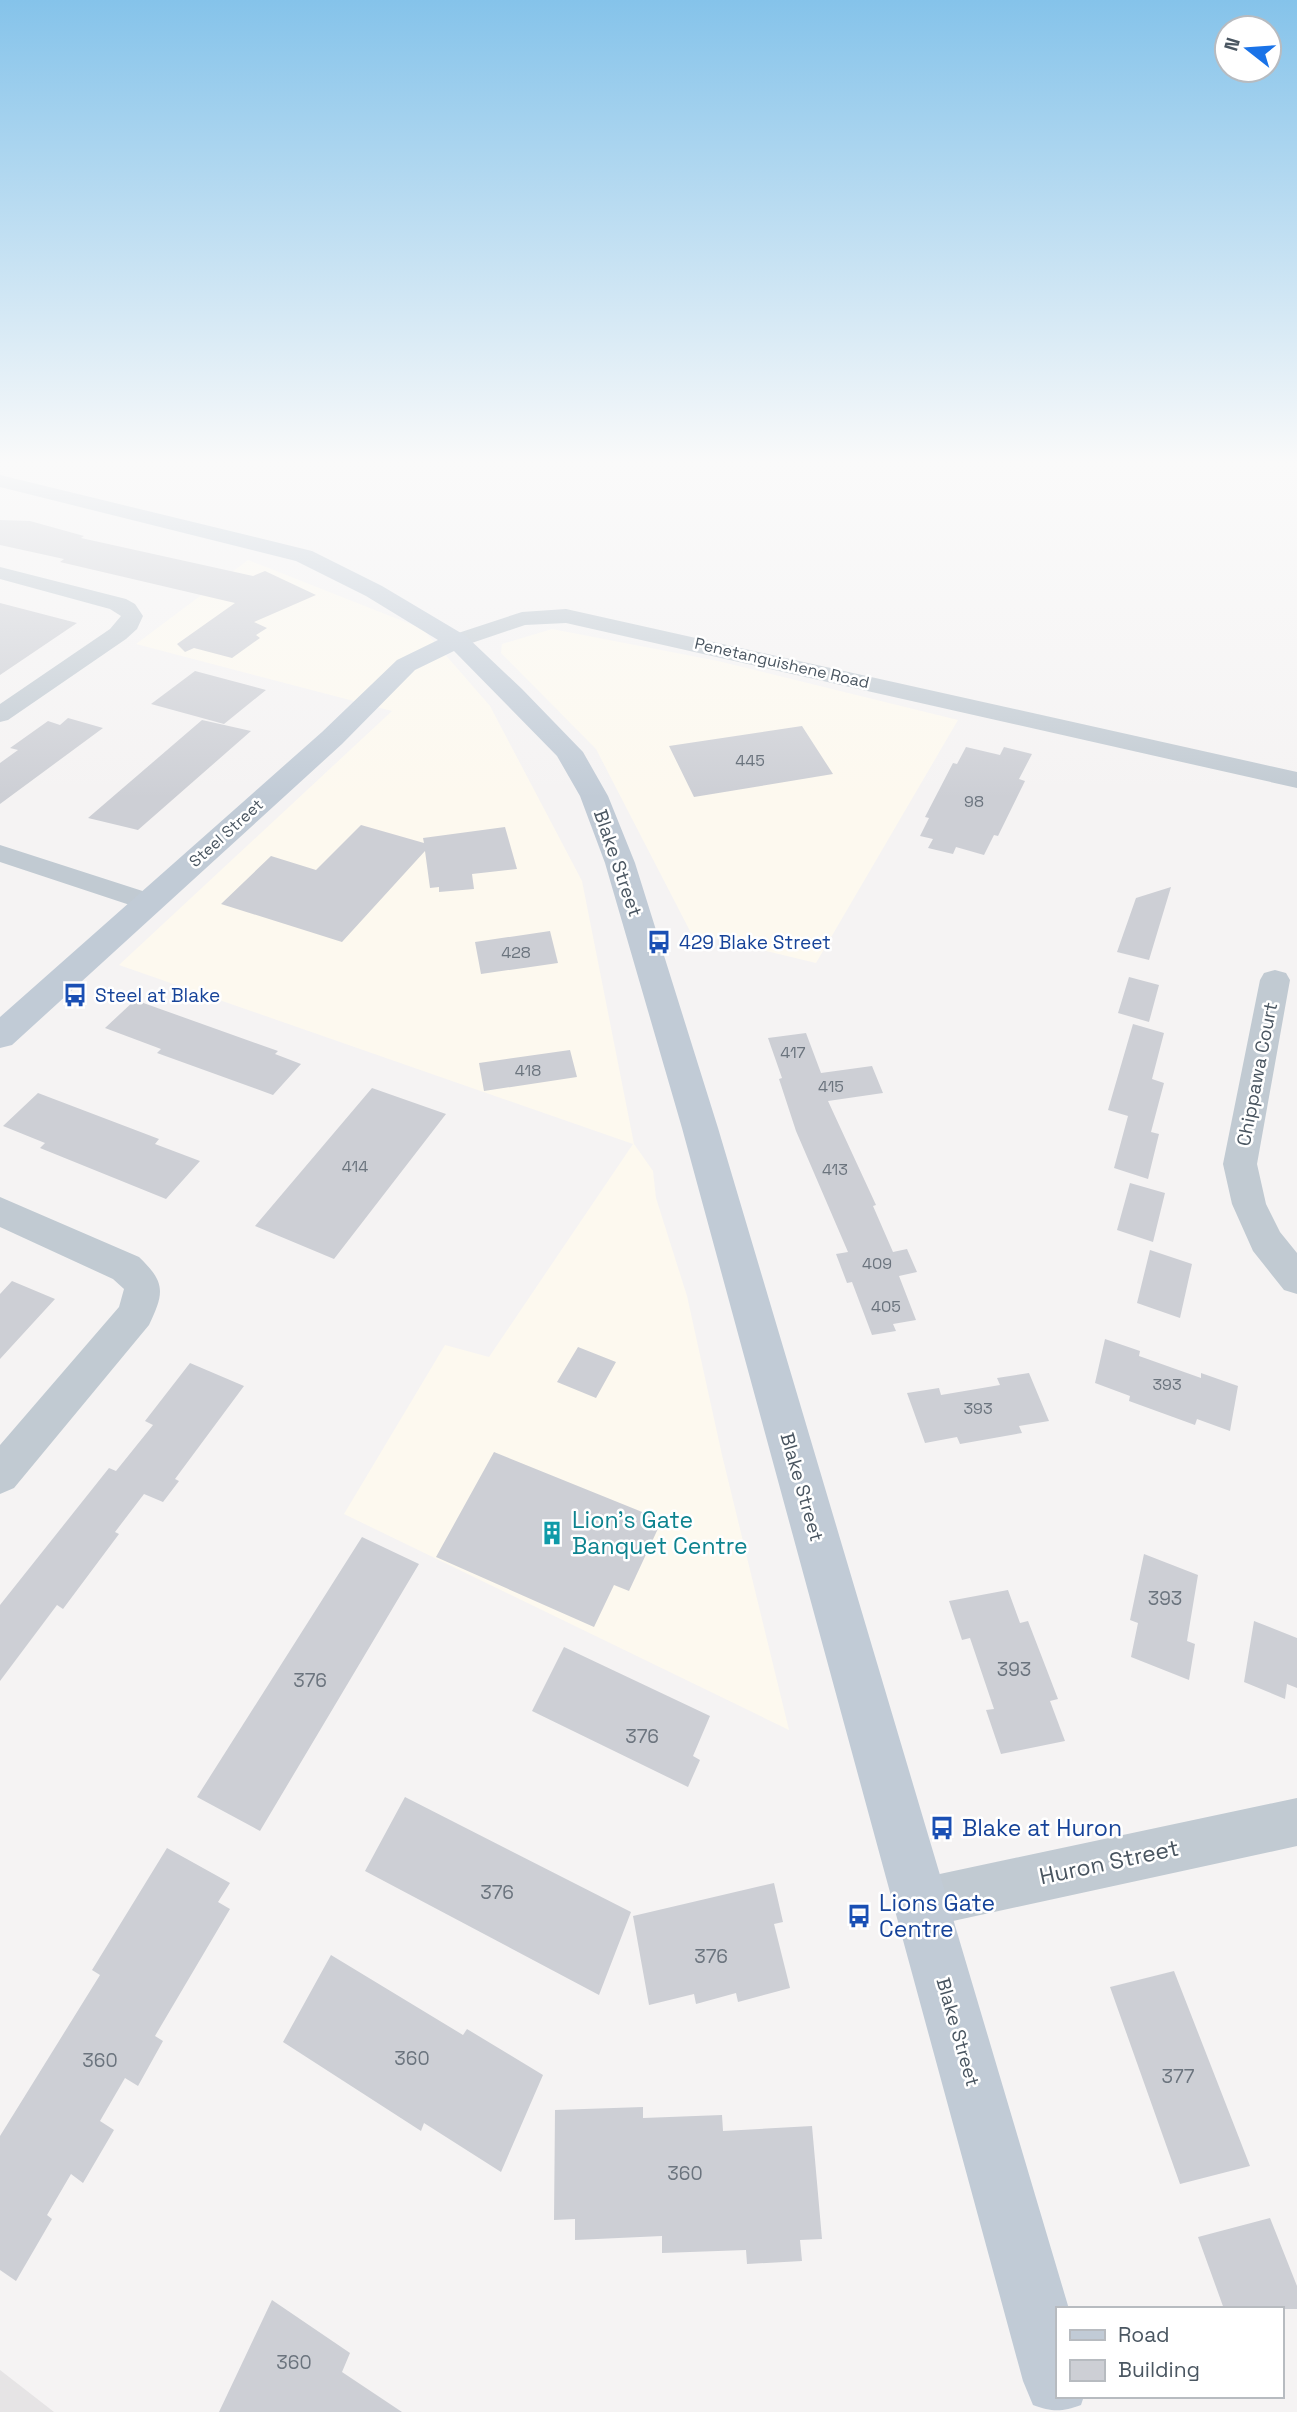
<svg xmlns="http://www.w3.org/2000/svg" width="1297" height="2412" viewBox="0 0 1297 2412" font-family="'Space Grotesk',sans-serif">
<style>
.commercial{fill:#fdf9ef}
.education{fill:#e6e4e5}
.building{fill:#cdcfd5}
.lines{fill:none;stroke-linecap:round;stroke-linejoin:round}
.street{fill:#c1cad2;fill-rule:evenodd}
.secondary{fill:#c1cbd6;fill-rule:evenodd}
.labels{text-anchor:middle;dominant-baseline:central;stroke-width:5;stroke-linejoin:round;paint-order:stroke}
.far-street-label{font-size:16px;fill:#4a5661;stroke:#fff}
.number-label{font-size:16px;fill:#6b747e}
.street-label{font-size:19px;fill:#4a5661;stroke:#fff}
.transit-label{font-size:19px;fill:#164399;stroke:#fff;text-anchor:start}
.near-number-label{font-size:19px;fill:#6b747e}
.near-culture-label{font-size:23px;fill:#0d838f;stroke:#fff;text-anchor:start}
.near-transit-label{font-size:23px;fill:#164399;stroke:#fff;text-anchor:start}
.near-street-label{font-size:23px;fill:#4a5661;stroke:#fff}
</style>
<rect width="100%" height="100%" fill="#f5f3f3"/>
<path class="commercial" d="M 248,560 L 423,629 L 490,706 L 582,881 L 634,1144 L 653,1171 L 656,1198 L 687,1296 L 722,1455 L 789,1730 L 344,1514 L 445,1345 L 489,1357 L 633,1144 L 119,965 L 392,711 L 136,644 Z
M 552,629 L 718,661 L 958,720 L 816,963 L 691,933 L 596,749 L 501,653 L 502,644 Z"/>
<path class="education" d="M 0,2370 L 54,2412 L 0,2412 Z"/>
<path class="building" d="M 0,520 L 30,521 L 84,536 L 81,538 L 253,576 L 265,571 L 316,595 L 254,622 L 267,628 L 256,635 L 260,638 L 232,658 L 194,648 L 185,652 L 177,644 L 235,603 L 60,562 L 64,559 L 0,545 Z
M 0,603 L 77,623 L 0,675 Z
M 195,671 L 266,690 L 224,724 L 151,704 Z
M 68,718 L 103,728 L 0,804 L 0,763 L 18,750 L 10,748 L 48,721 L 60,725 Z
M 202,720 L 251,731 L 138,830 L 88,818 Z
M 802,726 L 833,774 L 694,797 L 669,746 Z
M 966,747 L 1000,755 L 1004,747 L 1032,754 L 1019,779 L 1025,781 L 998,836 L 994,835 L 984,855 L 956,847 L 953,854 L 928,848 L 933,839 L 920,836 L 929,818 L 925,817 L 953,763 L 957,764 Z
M 361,825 L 424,843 L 423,838 L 505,827 L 517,869 L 472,874 L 474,889 L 439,892 L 439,887 L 430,888 L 425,851 L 342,942 L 221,904 L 271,856 L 316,870 Z
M 1171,887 L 1149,960 L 1117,952 L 1136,898 Z
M 550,931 L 558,963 L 481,974 L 475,942 Z
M 1129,977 L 1159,985 L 1149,1022 L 1118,1013 Z
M 135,1000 L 278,1051 L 275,1054 L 301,1064 L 273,1095 L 157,1053 L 161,1049 L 105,1028 Z
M 1133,1024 L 1164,1033 L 1152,1079 L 1164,1083 L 1151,1132 L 1159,1134 L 1148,1179 L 1114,1168 L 1128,1116 L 1108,1110 Z
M 806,1033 L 821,1073 L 872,1066 L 883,1093 L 828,1101 L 876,1205 L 873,1206 L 893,1252 L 907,1249 L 917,1272 L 899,1276 L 916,1320 L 893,1324 L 896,1331 L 872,1335 L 852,1282 L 847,1283 L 836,1254 L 848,1252 L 796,1131 L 779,1079 L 782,1078 L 768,1038 Z
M 570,1050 L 577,1077 L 484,1091 L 479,1063 Z
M 372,1088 L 446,1114 L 334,1259 L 255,1226 Z
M 38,1093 L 159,1139 L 155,1144 L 200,1161 L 166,1199 L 40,1148 L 45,1143 L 3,1126 Z
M 1130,1183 L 1165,1193 L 1153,1242 L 1117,1230 Z
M 1150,1250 L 1192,1264 L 1180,1318 L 1137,1303 Z
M 12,1281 L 55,1299 L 0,1359 L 0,1294 Z
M 1105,1339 L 1140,1351 L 1139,1356 L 1201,1378 L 1201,1373 L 1238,1386 L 1230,1431 L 1197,1419 L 1195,1425 L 1129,1401 L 1130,1396 L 1095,1383 Z
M 578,1347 L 616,1362 L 596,1398 L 557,1382 Z
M 190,1363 L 244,1386 L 175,1479 L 179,1481 L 163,1502 L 144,1494 L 115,1532 L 119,1534 L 63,1609 L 57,1605 L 0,1681 L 0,1605 L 109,1468 L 116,1471 L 153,1425 L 145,1421 Z
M 1029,1373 L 1049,1421 L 1019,1426 L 1022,1433 L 960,1444 L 957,1437 L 925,1443 L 907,1393 L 939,1388 L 941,1395 L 1000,1385 L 997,1378 Z
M 494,1452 L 662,1520 L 629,1591 L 614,1585 L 594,1627 L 436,1557 Z
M 362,1537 L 419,1564 L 260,1831 L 197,1797 Z
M 1144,1554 L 1198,1575 L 1187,1641 L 1195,1644 L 1189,1680 L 1131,1657 L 1138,1623 L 1130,1620 Z
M 1008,1590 L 1020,1623 L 1028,1621 L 1058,1699 L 1050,1701 L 1065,1741 L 1001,1754 L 986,1710 L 994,1709 L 970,1638 L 962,1640 L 949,1601 Z
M 1254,1621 L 1297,1638 L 1297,1688 L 1287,1684 L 1285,1699 L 1244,1682 Z
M 564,1647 L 710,1716 L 693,1756 L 700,1760 L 688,1787 L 532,1711 Z
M 405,1797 L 631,1912 L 599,1995 L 365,1871 Z
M 167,1848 L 230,1883 L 218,1902 L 230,1909 L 155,2036 L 163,2041 L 138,2086 L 125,2078 L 100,2121 L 114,2130 L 83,2183 L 71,2174 L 47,2215 L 52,2219 L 16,2281 L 0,2270 L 0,2136 L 100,1975 L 92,1970 Z
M 774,1883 L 783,1922 L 774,1924 L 790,1988 L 738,2002 L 736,1993 L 696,2004 L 694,1994 L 649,2005 L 633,1916 Z
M 331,1955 L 463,2035 L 467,2029 L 543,2075 L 501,2172 L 424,2123 L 421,2131 L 283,2042 Z
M 1174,1971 L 1250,2166 L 1180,2184 L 1110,1987 Z
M 643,2107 L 643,2118 L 722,2115 L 723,2131 L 812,2126 L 822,2239 L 800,2240 L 802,2261 L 747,2264 L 746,2250 L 662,2253 L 662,2236 L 575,2240 L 575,2219 L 554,2220 L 555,2110 Z
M 1270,2218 L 1297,2286 L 1297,2309 L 1224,2309 L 1198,2237 Z
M 272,2300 L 350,2353 L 342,2372 L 402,2412 L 219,2412 Z"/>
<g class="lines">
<path class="street" d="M 0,567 L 126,599 L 135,604 L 143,616 L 137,629 L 126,639 L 8,720 L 0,722 L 0,704 L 110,629 L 121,616 L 110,609 L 0,579 Z
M 566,609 L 1297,772 L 1297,788 L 566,623 L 525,625 L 457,648 L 449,646 L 446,641 L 449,636 L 522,612 Z
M 0,845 L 158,896 L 162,902 L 158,908 L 148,911 L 0,862 Z
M 1275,970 L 1286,973 L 1290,980 L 1257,1164 L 1266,1204 L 1280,1232 L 1297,1253 L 1297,1294 L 1284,1290 L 1253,1251 L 1232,1204 L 1223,1164 L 1260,980 L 1264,973 Z
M 0,1197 L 139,1257 C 165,1282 165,1292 149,1325 L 14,1488 L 0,1494 L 0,1445 L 119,1307 L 124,1289 L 113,1279 L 0,1227 Z
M 1297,1798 L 1297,1846 L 921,1928 L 903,1921 L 896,1903 L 903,1885 L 921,1878 Z"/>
<path class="secondary" d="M 0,475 L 312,551 L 382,586 L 466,636 L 522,689 L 583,752 L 608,796 L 635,863 L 718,1128 L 1069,2309 L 1057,2309 L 1057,2396 L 1084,2396 L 1081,2405 C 1062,2412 1052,2412 1033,2405 L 1023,2381 L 682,1128 L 605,863 L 580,796 L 557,756 L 454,651 L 415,670 L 342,744 L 12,1045 L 0,1048 L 0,1017 L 322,732 L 397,660 L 438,640 L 366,596 L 296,561 L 0,487 Z"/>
</g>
<linearGradient id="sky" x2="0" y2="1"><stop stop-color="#85c3ea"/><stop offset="0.58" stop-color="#fafafa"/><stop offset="1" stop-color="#fafafa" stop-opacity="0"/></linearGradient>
<rect width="1297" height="798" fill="url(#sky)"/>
<defs>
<g id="bus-bare" transform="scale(1.89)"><path d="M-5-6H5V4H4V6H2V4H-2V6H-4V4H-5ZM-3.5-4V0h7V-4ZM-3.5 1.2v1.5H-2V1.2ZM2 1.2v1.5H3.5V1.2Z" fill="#1a4fb4" stroke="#fff" stroke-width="2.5" paint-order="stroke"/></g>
<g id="building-bare" transform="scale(1.89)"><path d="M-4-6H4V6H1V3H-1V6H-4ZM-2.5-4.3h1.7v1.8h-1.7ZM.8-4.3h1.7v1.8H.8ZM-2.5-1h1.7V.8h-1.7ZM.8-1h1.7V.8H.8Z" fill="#0f9aa8" stroke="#fff" stroke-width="2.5" paint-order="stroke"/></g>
</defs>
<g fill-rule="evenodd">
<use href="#bus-bare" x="659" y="942"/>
<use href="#bus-bare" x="75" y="995"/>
<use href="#building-bare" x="552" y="1533"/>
<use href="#bus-bare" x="942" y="1828"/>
<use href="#bus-bare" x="859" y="1916"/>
</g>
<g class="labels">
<g class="far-street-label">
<text transform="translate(782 663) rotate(13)">Penetanguishene Road</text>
<text transform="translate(226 833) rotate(-42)">Steel Street</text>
</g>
<g class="number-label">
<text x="750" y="760">445</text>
<text x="974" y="801">98</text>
<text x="516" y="952">428</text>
<text x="793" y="1052">417</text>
<text x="528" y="1070">418</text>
<text x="831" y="1086">415</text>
<text x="355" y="1166">414</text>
<text x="835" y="1169">413</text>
<text x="877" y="1263">409</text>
<text x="886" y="1306">405</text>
<text x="1167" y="1384">393</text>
<text x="978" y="1408">393</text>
</g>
<g class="street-label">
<text transform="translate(618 863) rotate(71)">Blake Street</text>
<text transform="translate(1257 1074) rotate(-79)">Chippawa Court</text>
<text transform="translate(802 1487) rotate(74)">Blake Street</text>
<text transform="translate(958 2032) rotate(74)">Blake Street</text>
</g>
<g class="transit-label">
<text x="679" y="942">429 Blake Street</text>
<text x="95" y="995">Steel at Blake</text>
</g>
<g class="near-number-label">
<text x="1165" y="1598">393</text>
<text x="1014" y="1669">393</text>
<text x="310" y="1680">376</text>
<text x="642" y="1736">376</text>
<text x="497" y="1892">376</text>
<text x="711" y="1956">376</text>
<text x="412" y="2058">360</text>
<text x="100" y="2060">360</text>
<text x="1178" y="2076">377</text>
<text x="685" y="2173">360</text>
<text x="294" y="2362">360</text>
</g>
<g class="near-culture-label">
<text x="572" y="1520">Lion's Gate<tspan x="572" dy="26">Banquet Centre</tspan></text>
</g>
<g class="near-transit-label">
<text x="962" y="1828">Blake at Huron</text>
<text x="879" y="1903">Lions Gate<tspan x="879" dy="26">Centre</tspan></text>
</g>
<g class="near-street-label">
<text transform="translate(1109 1862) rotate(-12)">Huron Street</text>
</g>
</g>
<rect x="1056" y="2307" width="228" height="91" fill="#ffffff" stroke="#b7bbc0" stroke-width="2"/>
<rect x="1070" y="2330" width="35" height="10" fill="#c1cbd6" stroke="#b7bbc0" stroke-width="2"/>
<text x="1118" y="2342" font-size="21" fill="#4a5661">Road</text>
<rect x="1070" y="2360" width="35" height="21" fill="#cdcfd5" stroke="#b7bbc0" stroke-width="2"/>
<text x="1118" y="2377" font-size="21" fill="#4a5661">Building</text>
<g transform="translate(1248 49) rotate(287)"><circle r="33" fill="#ffffff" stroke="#b7bbc0" stroke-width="2"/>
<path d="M0-5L12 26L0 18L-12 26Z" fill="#1a73e8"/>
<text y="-10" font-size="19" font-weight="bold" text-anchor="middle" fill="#4a5661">N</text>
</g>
</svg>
